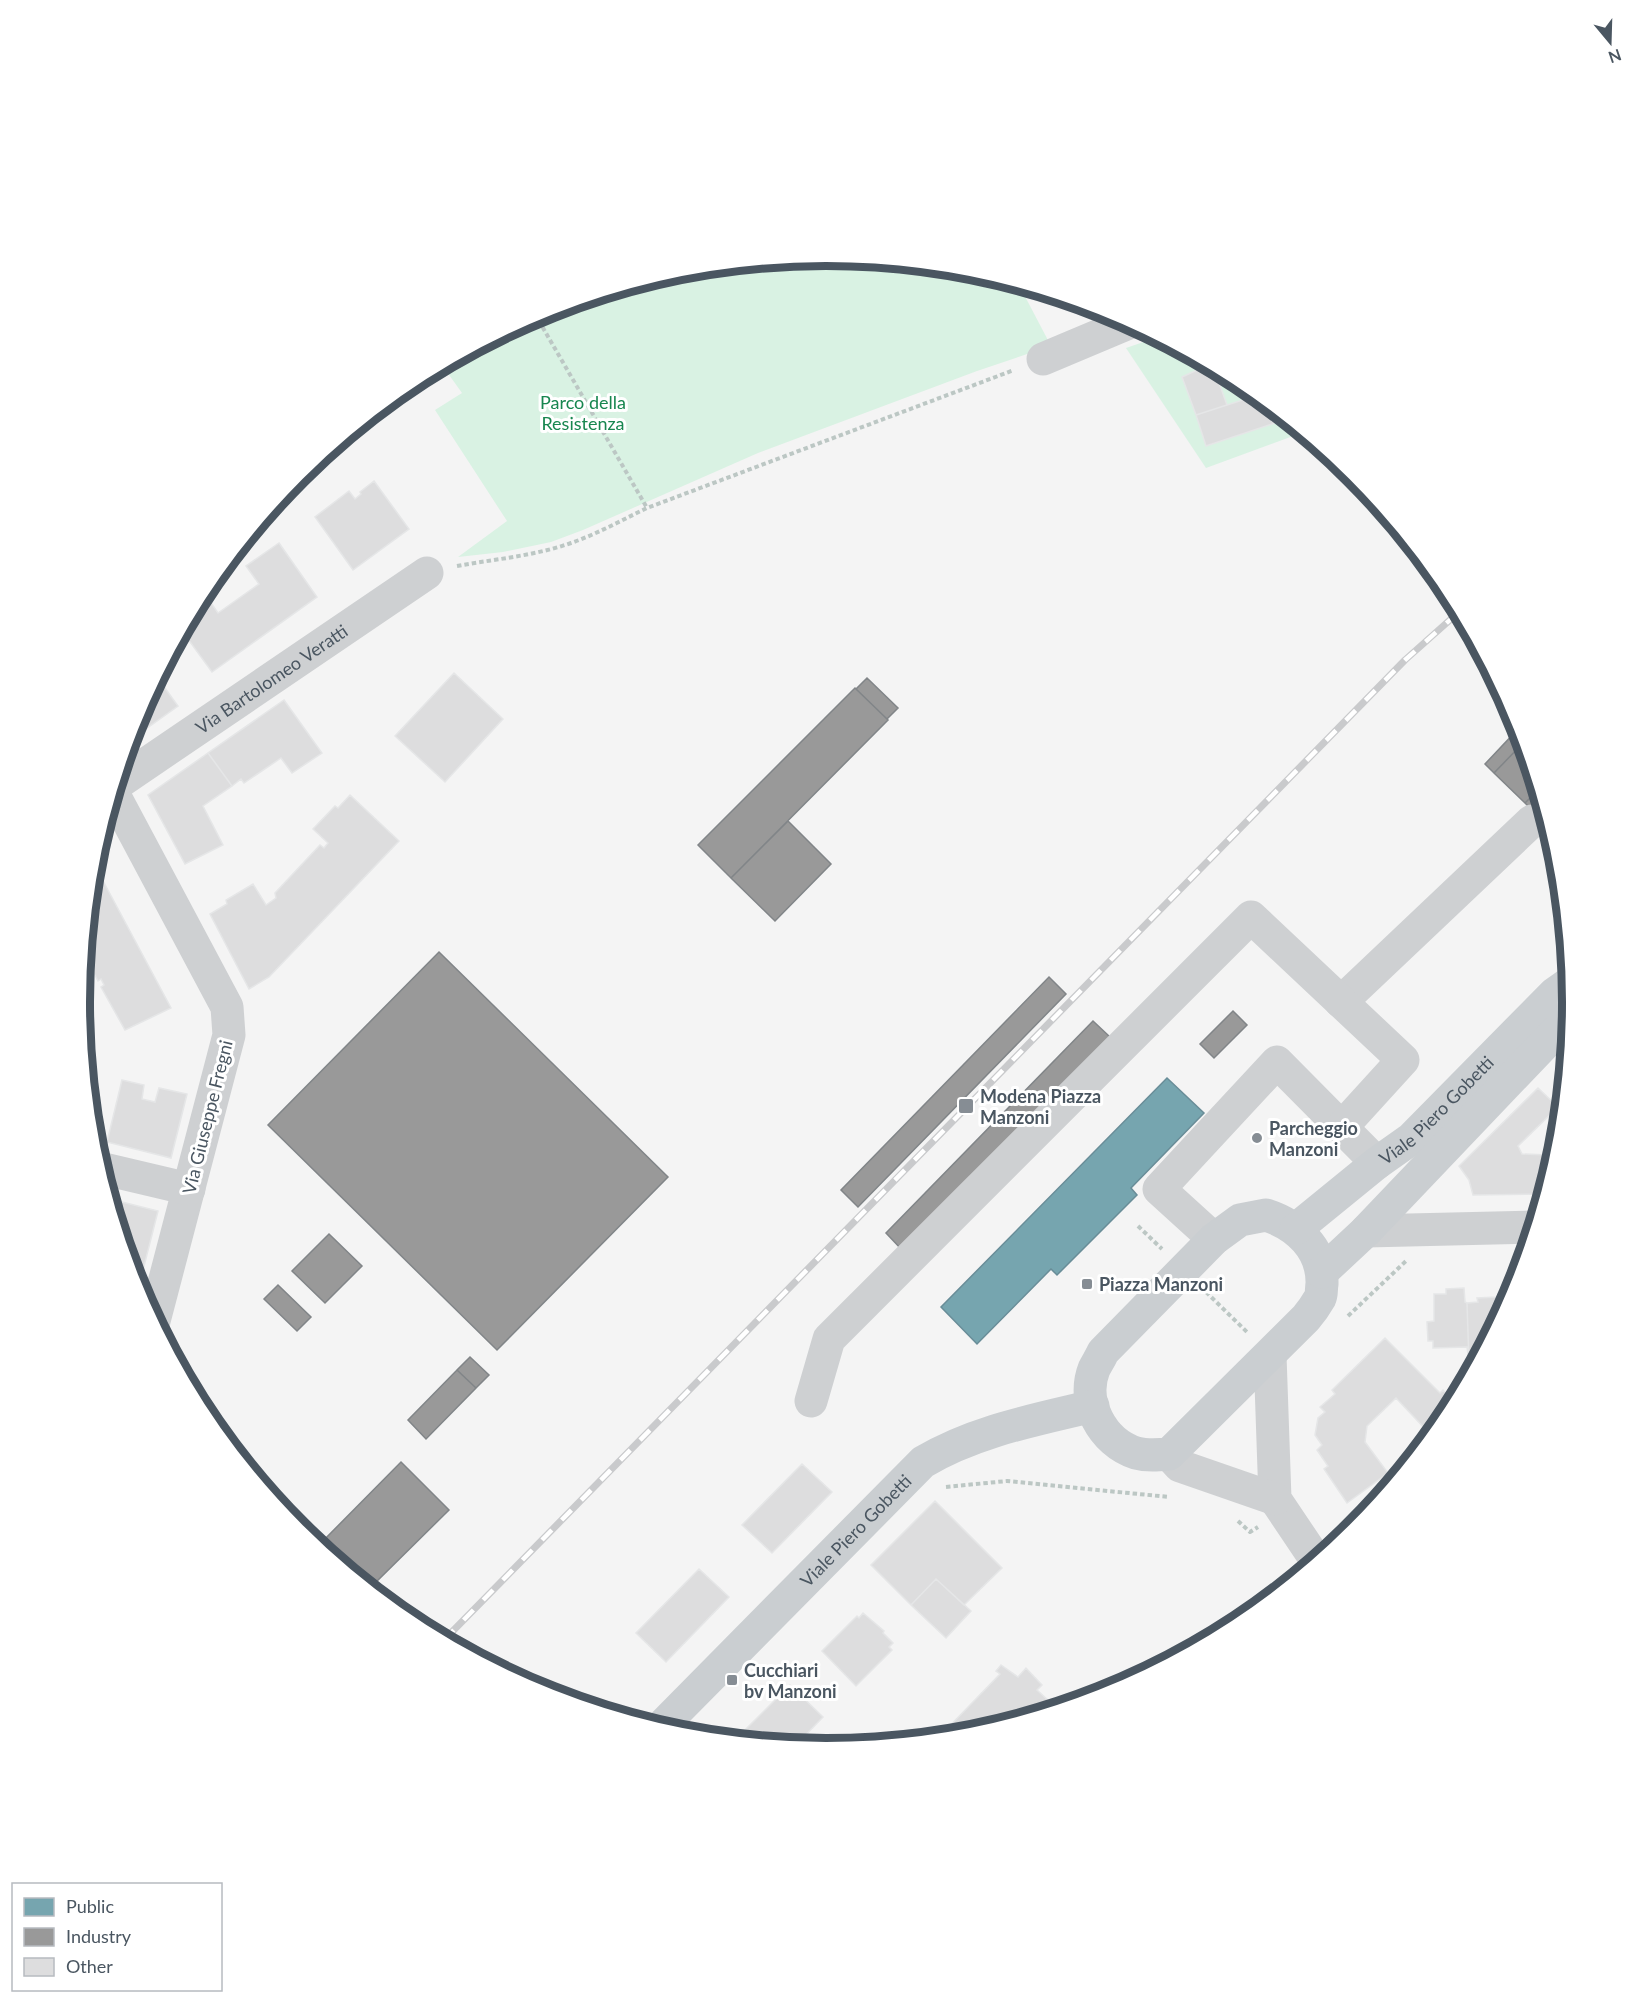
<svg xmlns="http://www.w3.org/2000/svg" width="1652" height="2003" viewBox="0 0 1652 2003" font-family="Lato,sans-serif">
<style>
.green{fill:#d9f2e3}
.public{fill:#76a5af;stroke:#698d98;stroke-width:1.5}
.industry{fill:#999;stroke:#818588;stroke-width:1.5}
.building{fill:#ddddde;stroke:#e5e6e7;stroke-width:1.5}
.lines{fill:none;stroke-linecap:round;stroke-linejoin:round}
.path{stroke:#bcc7c4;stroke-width:4;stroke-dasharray:4.5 3;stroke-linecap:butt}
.minor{stroke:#ced0d2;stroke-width:33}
.major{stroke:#caced1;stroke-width:33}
.rail-casing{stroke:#c9cacc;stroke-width:7}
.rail{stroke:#fff;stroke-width:4.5;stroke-dasharray:14;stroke-linecap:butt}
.poi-dot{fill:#868d94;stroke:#fff;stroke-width:2}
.labels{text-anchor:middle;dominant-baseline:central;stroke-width:6;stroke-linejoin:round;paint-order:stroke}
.park-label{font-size:18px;fill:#17864f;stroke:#fff}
.street-label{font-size:18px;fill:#4a5661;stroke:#fff}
.poi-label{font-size:18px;font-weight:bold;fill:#4a5661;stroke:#fff;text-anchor:start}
.rim{fill:none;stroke:#4a5661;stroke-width:8}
</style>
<rect width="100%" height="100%" fill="#f4f4f4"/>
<path class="green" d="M 826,255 L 972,269 L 1018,283 L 1051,346 L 977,371 L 758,453 L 583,530 L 551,542 L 503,552 L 458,557 L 507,521 L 435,410 L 462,393 L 442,365 L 541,312 L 681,269 Z
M 1158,337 L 1241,381 L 1304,432 L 1206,468 L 1126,348 Z"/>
<path class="public" d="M 1167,1078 L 1204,1113 L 1131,1188 L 1137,1195 L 1057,1275 L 1051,1269 L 977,1344 L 941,1307 Z"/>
<path class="industry" d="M 867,678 L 898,708 L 887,719 L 856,689 Z
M 855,688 L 888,720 L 731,878 L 698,845 Z
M 1519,728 L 1524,742 L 1494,773 L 1485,764 Z
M 1524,742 L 1538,790 L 1525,803 L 1494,773 Z
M 1538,790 L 1543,805 L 1535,813 L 1525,803 Z
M 788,821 L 831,864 L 775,921 L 731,878 Z
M 439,952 L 668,1177 L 497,1350 L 268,1125 Z
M 1049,977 L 1066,994 L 858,1207 L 841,1190 Z
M 1233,1011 L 1247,1025 L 1214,1058 L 1200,1044 Z
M 1093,1021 L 1110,1037 L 902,1250 L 886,1233 Z
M 329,1234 L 362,1266 L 325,1303 L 292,1271 Z
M 278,1285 L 311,1317 L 297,1331 L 264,1299 Z
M 470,1357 L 489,1375 L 476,1388 L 457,1370 Z
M 457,1370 L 476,1388 L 426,1439 L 408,1420 Z
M 401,1462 L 449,1510 L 370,1588 L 318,1546 Z"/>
<path class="building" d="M 1210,364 L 1213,366 L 1227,405 L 1196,415 L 1182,377 Z
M 1258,395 L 1287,419 L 1206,446 L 1196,415 Z
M 374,481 L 409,529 L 353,570 L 315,517 L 349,491 L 355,499 L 361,494 L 360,492 Z
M 279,543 L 317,597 L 212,672 L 182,631 L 195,605 L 207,597 L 218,613 L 259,584 L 246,566 Z
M 454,673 L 503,719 L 445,782 L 395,736 Z
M 157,677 L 178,706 L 129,741 L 136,716 Z
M 284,700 L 322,753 L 292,773 L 281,758 L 244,783 L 241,779 L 232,786 L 208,753 Z
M 208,753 L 232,786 L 203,806 L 223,845 L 185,864 L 148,795 Z
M 350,795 L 399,841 L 269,977 L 249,989 L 210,914 L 227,904 L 226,900 L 253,884 L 266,905 L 276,898 L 275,893 L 320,845 L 324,848 L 328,843 L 313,829 L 335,806 L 338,808 Z
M 93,862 L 171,1008 L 125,1030 L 101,987 L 104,985 L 101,979 L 98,981 L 84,954 Z
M 122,1080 L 144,1085 L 142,1099 L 155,1102 L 159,1088 L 187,1094 L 171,1158 L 107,1142 Z
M 1538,1088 L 1558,1107 L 1518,1146 L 1522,1154 L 1548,1155 L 1549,1178 L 1544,1194 L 1473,1195 L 1469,1180 L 1459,1166 Z
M 110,1199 L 158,1211 L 138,1290 L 136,1287 Z
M 1464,1288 L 1465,1302 L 1467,1303 L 1469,1363 L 1467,1347 L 1433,1348 L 1433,1341 L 1428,1341 L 1427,1322 L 1434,1321 L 1434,1294 L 1446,1294 L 1446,1289 Z
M 1515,1288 L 1499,1318 L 1498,1294 L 1509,1294 L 1509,1289 Z
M 1498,1294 L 1499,1318 L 1475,1362 L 1469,1363 L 1467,1303 L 1478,1302 L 1477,1298 L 1497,1297 Z
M 1385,1338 L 1440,1393 L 1443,1390 L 1454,1402 L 1446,1417 L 1431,1435 L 1396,1398 L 1367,1426 L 1365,1442 L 1388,1473 L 1347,1503 L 1324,1469 L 1328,1466 L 1317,1450 L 1322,1445 L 1315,1435 L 1318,1418 L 1325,1412 L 1320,1407 L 1335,1394 L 1332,1390 Z
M 802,1464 L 832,1492 L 772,1553 L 742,1525 Z
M 935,1501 L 1002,1568 L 964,1605 L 936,1579 L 911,1605 L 871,1565 Z
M 699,1569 L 729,1597 L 666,1662 L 636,1633 Z
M 936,1579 L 971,1611 L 946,1638 L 911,1605 Z
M 863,1613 L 884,1631 L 883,1633 L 893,1643 L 889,1647 L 892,1650 L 856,1686 L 822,1651 L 857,1616 L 859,1618 Z
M 1001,1665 L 1018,1677 L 1026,1668 L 1042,1685 L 1037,1690 L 1050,1702 L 1038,1714 L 971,1734 L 939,1737 L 1000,1674 L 996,1671 Z
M 790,1685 L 823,1717 L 796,1745 L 758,1741 L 746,1729 Z"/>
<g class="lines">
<path class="path" d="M 535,314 L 647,508
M 457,566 C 495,559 534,556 571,543 C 597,534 622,520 647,508 L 1014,370
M 1138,1226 L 1162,1249
M 1206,1292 L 1248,1333
M 1348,1316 L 1406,1261
M 946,1487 L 1007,1481 L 1169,1497
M 1238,1521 L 1250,1532 L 1258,1527"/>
<g class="minor">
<path d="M 1043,359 L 1131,322"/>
<path id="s1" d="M 115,785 L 427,573"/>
<path d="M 113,793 L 227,1007 L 229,1035 L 154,1321"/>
<path d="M 1341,1002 L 1532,821"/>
<path d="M 100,1168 L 189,1189"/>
<path d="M 1366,1231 L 1534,1227"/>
<path d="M 1214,1239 L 1159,1189 L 1277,1062 L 1377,1163"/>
<path d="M 1270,1355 L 1275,1499 L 1316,1560"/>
<path d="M 811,1401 L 829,1339 L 1251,917 L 1403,1060 L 1342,1127"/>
<path d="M 1169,1454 L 1180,1466 L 1275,1499"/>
</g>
<g class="major">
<path d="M 1266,1215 C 1297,1225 1323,1249 1322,1284 C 1321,1289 1322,1294 1320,1298 C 1316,1305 1311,1312 1306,1318 L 1169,1454 C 1158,1455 1147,1456 1136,1453 C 1102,1442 1081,1402 1094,1369 C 1097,1363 1101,1357 1103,1352 L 1214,1239 L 1240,1220 Z"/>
<path id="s2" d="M 1296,1229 L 1377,1163 L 1411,1139 L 1554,994 L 1571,982"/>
<path d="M 1322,1272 L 1366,1231 L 1571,1016"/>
<path id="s3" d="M 660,1728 L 923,1462 C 975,1431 1035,1420 1093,1406"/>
</g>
<g class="rail-casing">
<path id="rail" d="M 444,1640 L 1405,660 L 1460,611"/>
</g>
<use href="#rail" class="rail"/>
</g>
<g class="poi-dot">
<rect x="958" y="1098" width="16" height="16" rx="3"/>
<circle cx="1257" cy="1138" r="6"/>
<rect x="1081" y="1278" width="12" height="12" rx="3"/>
<rect x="726" y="1674" width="12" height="12" rx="3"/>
</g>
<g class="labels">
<g class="park-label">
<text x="583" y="402">Parco della<tspan x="583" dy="21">Resistenza</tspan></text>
</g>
<g class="street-label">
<text stroke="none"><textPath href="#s1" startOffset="189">Via Bartolomeo Veratti</textPath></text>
<text stroke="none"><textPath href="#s2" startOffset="184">Viale Piero Gobetti</textPath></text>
<text transform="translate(207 1117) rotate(-76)">Via Giuseppe Fregni</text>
<text stroke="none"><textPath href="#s3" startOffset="278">Viale Piero Gobetti</textPath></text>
</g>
<g class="poi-label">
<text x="980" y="1096">Modena Piazza<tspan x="980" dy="21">Manzoni</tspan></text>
<text x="1269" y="1128">Parcheggio<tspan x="1269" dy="21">Manzoni</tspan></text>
<text x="1099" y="1284">Piazza Manzoni</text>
<text x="744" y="1670">Cucchiari<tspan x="744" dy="21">bv Manzoni</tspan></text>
</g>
</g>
<path d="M0 0H1652V2003H0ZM90 1002a736 736 0 1 1 1472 0a736 736 0 1 1-1472 0Z" fill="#fff" fill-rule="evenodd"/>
<path class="rim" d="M90 1002a736 736 0 1 1 1472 0a736 736 0 1 1-1472 0Z"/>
<rect x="12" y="1883" width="210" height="108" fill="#ffffff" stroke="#b7bbc0" stroke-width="1.5"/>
<rect x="24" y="1898" width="30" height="18" fill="#76a5af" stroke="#b7bbc0" stroke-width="1.5"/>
<text x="66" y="1913" font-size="18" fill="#4a5661">Public</text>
<rect x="24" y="1928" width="30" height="18" fill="#999999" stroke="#b7bbc0" stroke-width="1.5"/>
<text x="66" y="1943" font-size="18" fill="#4a5661">Industry</text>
<rect x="24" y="1958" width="30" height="18" fill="#ddddde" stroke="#b7bbc0" stroke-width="1.5"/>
<text x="66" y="1973" font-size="18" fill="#4a5661">Other</text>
<g transform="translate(1610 42) rotate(161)" stroke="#ffffff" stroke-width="4.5" paint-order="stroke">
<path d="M0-4.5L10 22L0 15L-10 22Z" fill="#4a5661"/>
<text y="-9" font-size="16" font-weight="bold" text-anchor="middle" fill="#4a5661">N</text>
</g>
</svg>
